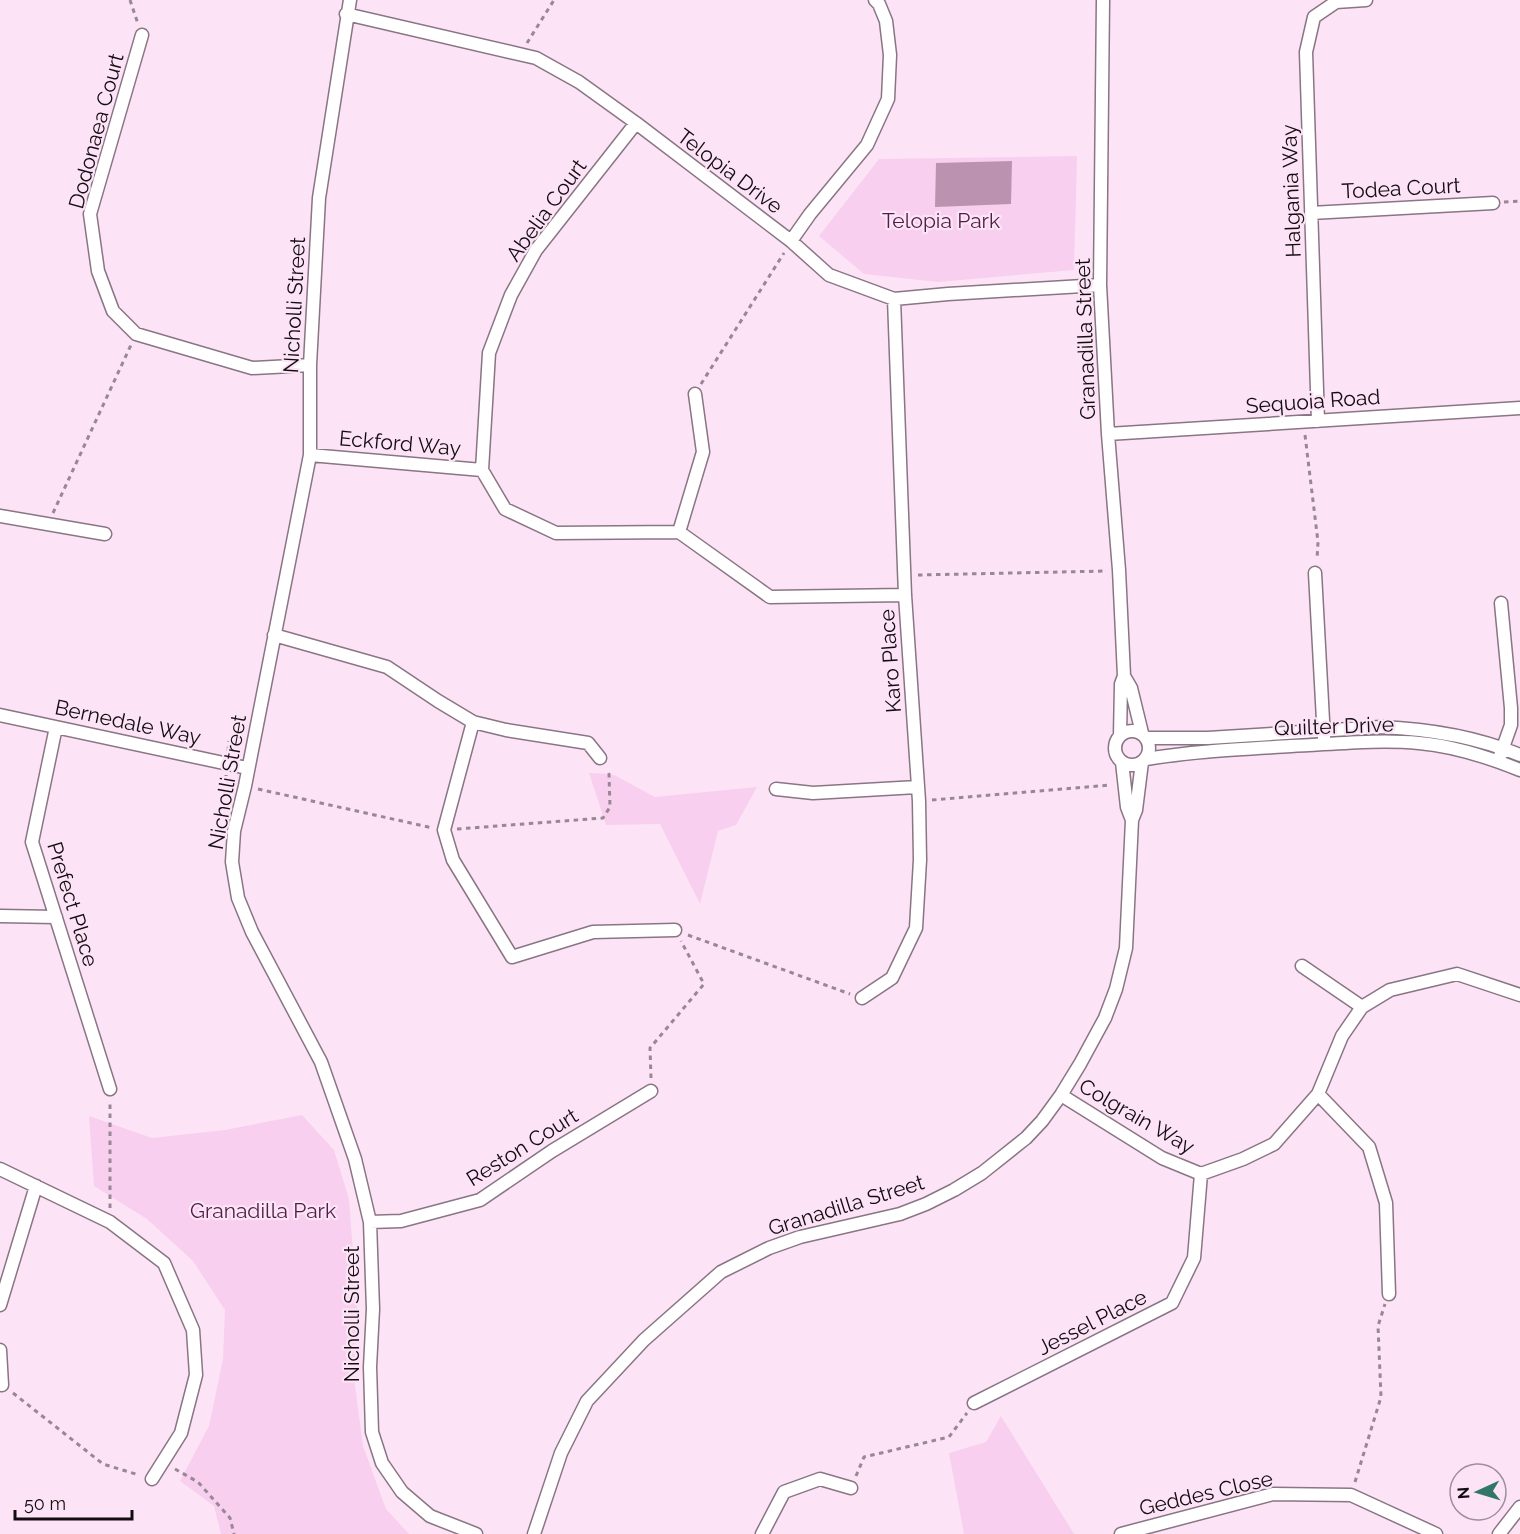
<svg xmlns="http://www.w3.org/2000/svg" width="1520" height="1534" viewBox="0 0 1520 1534" font-family="Raleway,sans-serif">
<style>
.green{fill:#f8cfee}
.water{fill:#bb93b1}
.lines{fill:none;stroke-linecap:round;stroke-linejoin:round}
.minor-casing{stroke:#897584;stroke-width:15}
.path{stroke:#988794;stroke-width:3;stroke-dasharray:4.5 4.5;stroke-linecap:butt}
.minor{stroke:#fff;stroke-width:12}
.labels{text-anchor:middle;dominant-baseline:central;stroke-width:4.5;stroke-linejoin:round;paint-order:stroke}
.street-label{font-size:21px;fill:#130c12;stroke:#fce4f6}
.park-label{font-size:21px;fill:#4f1d46;stroke:#fce4f6}
</style>
<rect width="100%" height="100%" fill="#fce4f6"/>
<path class="green" d="M 1077,156 L 1074,270 L 938,282 L 864,274 L 819,236 L 879,159 Z
M 589,773 L 609,774 L 616,776 L 655,797 L 757,787 L 736,825 L 718,831 L 700,904 L 660,824 L 606,825 Z
M 302,1115 L 334,1150 L 349,1199 L 357,1304 L 354,1378 L 363,1446 L 386,1509 L 409,1534 L 221,1534 L 214,1506 L 180,1481 L 209,1426 L 223,1359 L 225,1310 L 193,1261 L 147,1219 L 94,1186 L 89,1116 L 152,1138 L 225,1130 Z
M 1001,1416 L 1074,1534 L 964,1534 L 949,1453 L 986,1442 Z"/>
<path class="water" d="M 1012,161 L 1011,204 L 935,207 L 936,163 Z"/>
<g class="lines">
<g class="minor-casing">
<path id="minor" d="M 350,0 L 319,198 L 310,365 L 310,455 L 245,786 L 234,831 L 232,862 L 238,898 L 252,932 L 321,1062 L 355,1159 L 370,1222 L 373,1309 L 370,1367 L 372,1432 L 382,1463 L 402,1492 L 430,1516 L 476,1534
M 1103,0 L 1100,285 L 1108,434 L 1119,570 L 1124,676 L 1121,684 L 1120,736
M 346,14 L 536,58 L 579,82 L 636,123 L 791,241 L 829,275 L 894,299 L 948,294 L 1100,285
M 142,35 L 90,214 L 98,271 L 113,311 L 136,334 L 252,368 L 310,365
M 1311,213 L 1493,203
M 791,241 L 810,214 L 867,145 L 888,99 L 890,55 L 886,21 L 879,4 L 875,0
M 1318,421 L 1306,52 L 1314,17 L 1336,2 L 1366,0
M 1108,434 L 1520,408
M 310,455 L 482,470 L 505,509 L 556,533 L 679,532 L 770,597 L 905,595
M 482,470 L 489,353 L 511,295 L 536,250 L 636,123
M 0,516 L 105,534
M 679,532 L 703,452 L 695,394
M 1315,573 L 1324,739
M 274,635 L 387,667 L 438,701 L 473,722 L 506,730 L 588,743 L 600,758
M 1124,676 L 1131,688 L 1142,733
M 0,715 L 247,768
M 473,722 L 444,830 L 453,860 L 512,957 L 593,932 L 675,930
M 56,727 L 32,842 L 110,1089
M1115 748a17 17 0 1 1 34 0a17 17 0 1 1-34 0Z
M 1146,738 L 1208,738 L 1381,727 C 1428,729 1477,737 1520,755
M 1500,756 L 1511,725 L 1511,708 L 1501,603
M 1146,759 C 1194,751 1242,749 1291,746 C 1334,744 1377,739 1419,743 C 1454,746 1488,757 1520,770
M 776,789 L 813,793 L 917,787
M 1132,820 L 1136,810 L 1142,762
M 0,916 L 56,917
M 1302,966 L 1362,1007
M 862,998 L 892,978 L 916,928 L 920,860 L 919,801 L 905,595 L 894,299
M 1318,1094 L 1369,1147 L 1386,1203 L 1389,1294
M 1061,1095 L 1162,1158 L 1201,1174 L 1243,1159 L 1274,1144 L 1318,1094 L 1342,1036 L 1362,1007 L 1390,990 L 1457,974 L 1520,995
M 0,1169 L 110,1222 L 164,1263 L 193,1330 L 196,1375 L 181,1433 L 152,1479
M 370,1222 L 401,1221 L 480,1200 L 552,1151 L 651,1091
M 0,1305 L 36,1186
M 0,1350 L 2,1385
M 974,1403 L 1172,1303 L 1194,1258 L 1201,1174
M 534,1534 L 561,1453 L 587,1401 L 644,1340 L 721,1272 L 769,1248 L 800,1237 L 900,1214 L 926,1204 L 954,1190 L 982,1173 L 1026,1138 L 1042,1121 L 1061,1095 L 1080,1064 L 1105,1018 L 1116,989 L 1126,948 L 1132,820 L 1127,807 L 1122,762
M 762,1534 L 784,1492 L 820,1479 L 851,1488
M 1121,1534 L 1273,1494 L 1351,1495 L 1436,1534
M 1499,1534 L 1520,1507"/>
</g>
<path class="path" d="M 130,0 L 138,24
M 527,43 L 554,0
M 1504,202 L 1520,201
M 701,384 L 784,253
M 1305,435 L 1318,542 L 1317,560
M 53,513 L 131,345
M 918,575 L 1107,571
M 228,751 L 229,741
M 226,785 L 226,775
M 258,789 L 433,828
M 932,800 L 1111,785
M 457,829 L 603,818 L 610,807 L 609,774 L 607,770
M 688,935 L 850,994
M 651,1078 L 650,1048 L 704,984 L 681,941
M 110,1208 L 110,1101
M 13,1393 L 103,1464 L 139,1475
M 175,1469 L 198,1482 L 230,1518 L 234,1534
M 856,1476 L 864,1457 L 949,1437 L 967,1413
M 1355,1482 L 1381,1397 L 1378,1326 L 1385,1304"/>
<use href="#minor" class="minor"/>
</g>
<g class="labels">
<g class="street-label">
<text transform="translate(96 131) rotate(-75)">Dodonaea Court</text>
<text transform="translate(730 171) rotate(37)">Telopia Drive</text>
<text transform="translate(1401 188) rotate(-3)">Todea Court</text>
<text transform="translate(1291 191) rotate(-92)">Halgania Way</text>
<text transform="translate(546 210) rotate(-54)">Abelia Court</text>
<text transform="translate(294 305) rotate(-87)">Nicholli Street</text>
<text transform="translate(1085 339) rotate(-92)">Granadilla Street</text>
<text transform="translate(1313 401) rotate(-4)">Sequoia Road</text>
<text transform="translate(400 443) rotate(5)">Eckford Way</text>
<text transform="translate(890 661) rotate(-94)">Karo Place</text>
<text transform="translate(128 722) rotate(12)">Bernedale Way</text>
<text transform="translate(1334 726) rotate(-2)">Quilter Drive</text>
<text transform="translate(227 782) rotate(-80)">Nicholli Street</text>
<text transform="translate(73 904) rotate(73)">Prefect Place</text>
<text transform="translate(1137 1116) rotate(30)">Colgrain Way</text>
<text transform="translate(522 1147) rotate(-32)">Reston Court</text>
<text transform="translate(846 1205) rotate(-17)">Granadilla Street</text>
<text transform="translate(351 1314) rotate(-90)">Nicholli Street</text>
<text transform="translate(1092 1322) rotate(-27)">Jessel Place</text>
<text transform="translate(1206 1493) rotate(-13)">Geddes Close</text>
</g>
<g class="park-label">
<text x="941" y="220">Telopia Park</text>
<text x="263" y="1210">Granadilla Park</text>
</g>
</g>
<g transform="translate(1478 1492) rotate(266)"><circle r="28" fill="#fce4f6" stroke="#9f8e9b" stroke-width="1.5"/>
<path d="M0-4.5L10 22L0 15L-10 22Z" fill="#337667"/>
<text y="-9" font-size="16" font-weight="bold" text-anchor="middle" fill="#130c12">N</text>
</g>
<path d="M15 1510v9h117v-9" fill="none" stroke="#130c12" stroke-width="3"/>
<text x="24" y="1510" font-size="18" fill="#130c12" stroke="#fce4f6" stroke-width="4.5" paint-order="stroke">50 m</text>
</svg>
